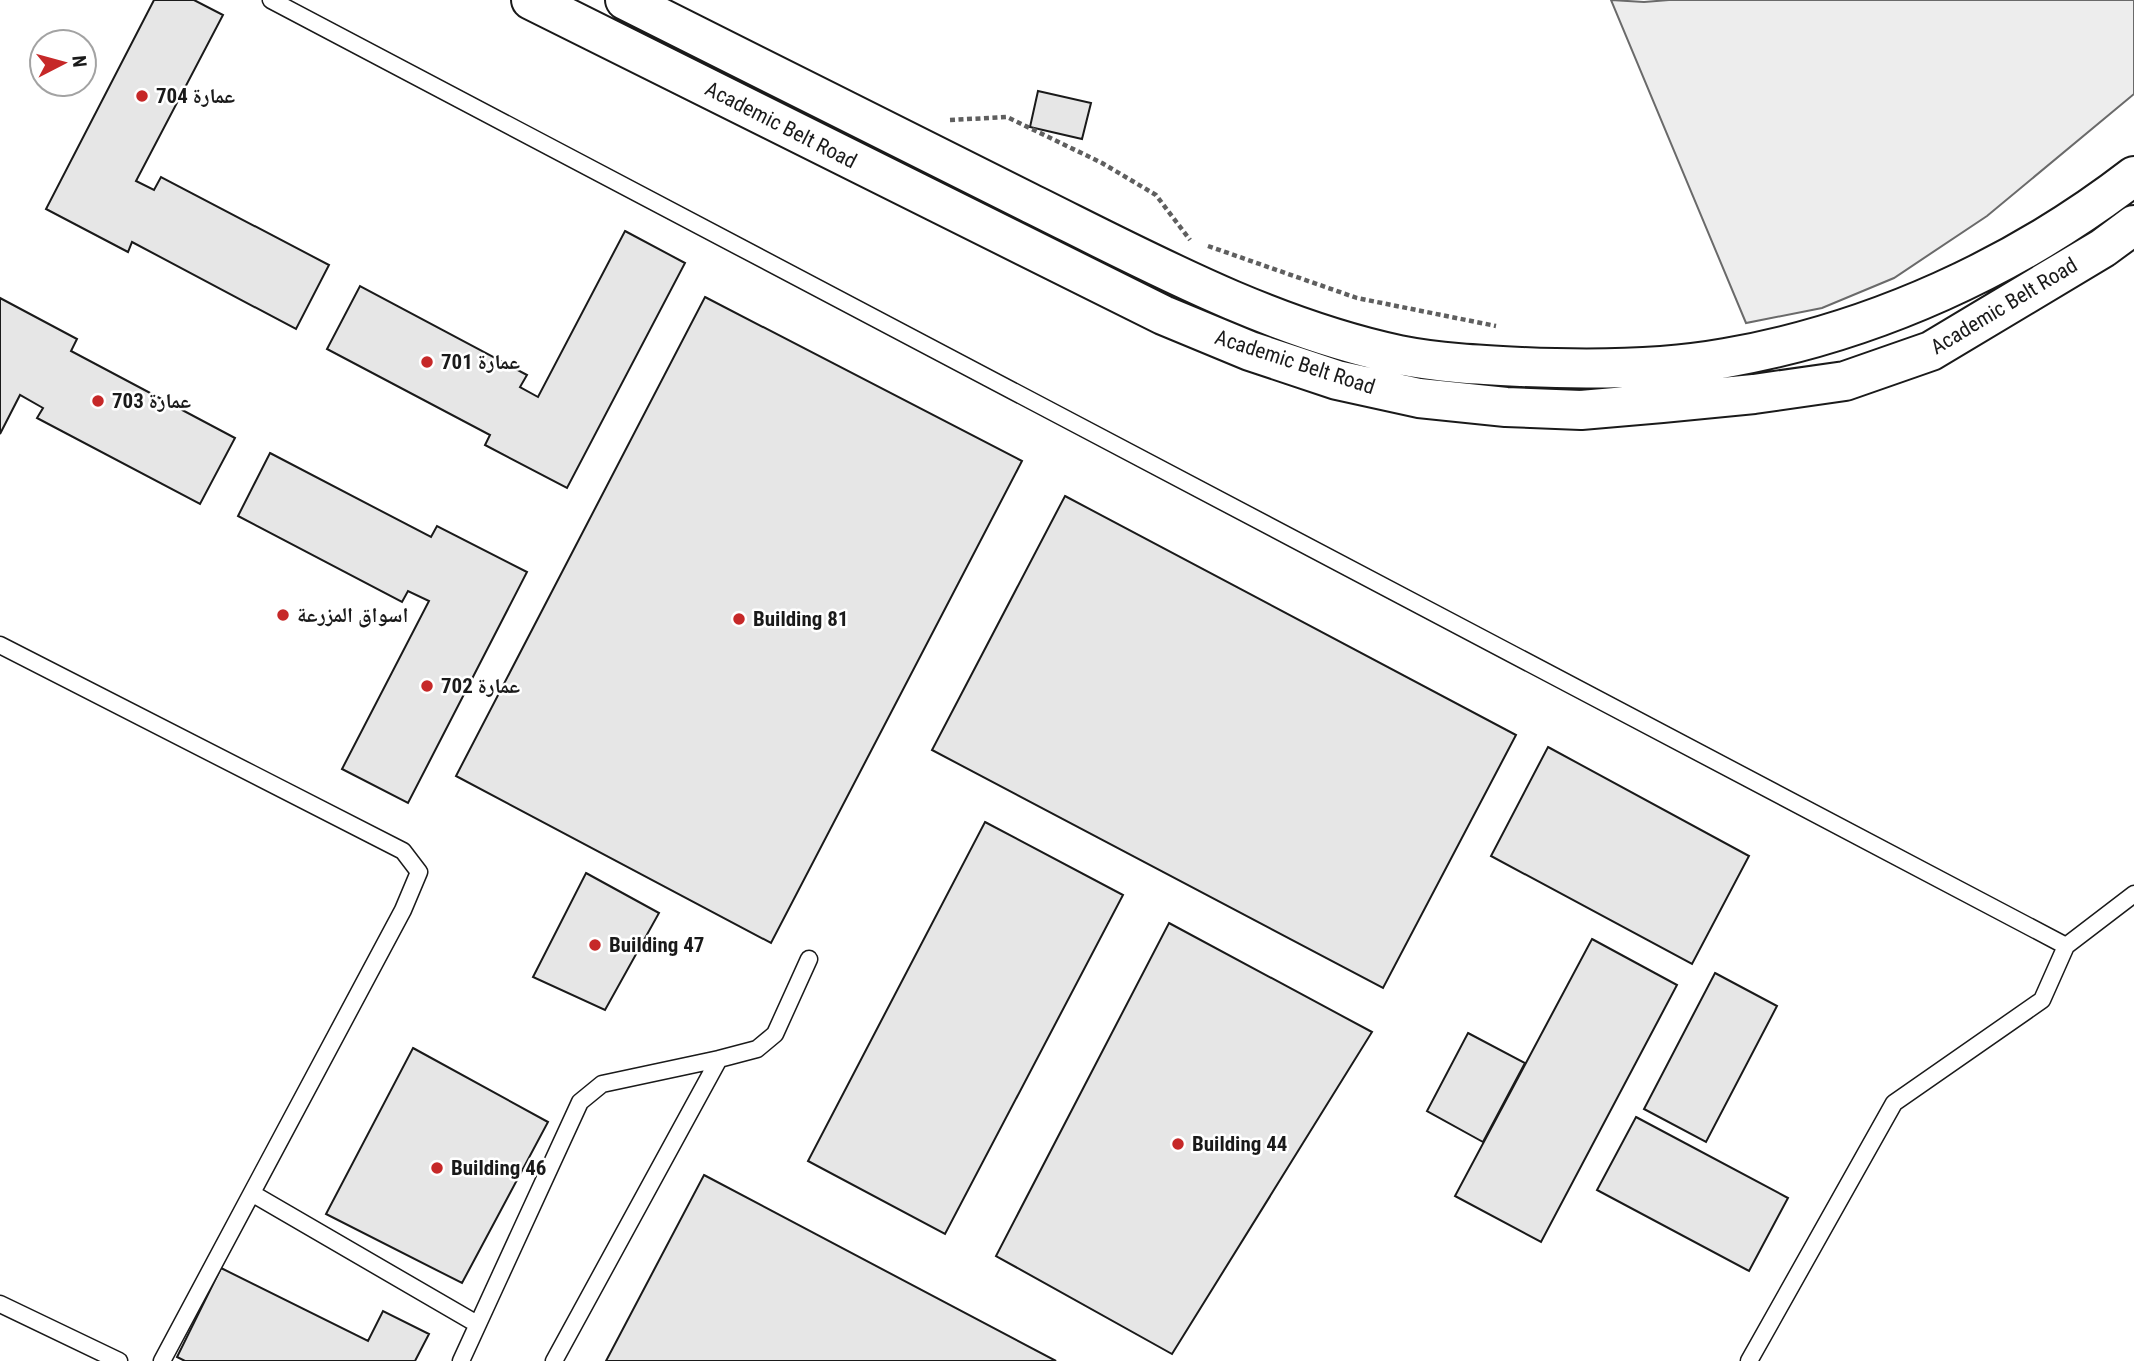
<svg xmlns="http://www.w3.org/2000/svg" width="2134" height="1361" viewBox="0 0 2134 1361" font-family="'Roboto Condensed','Noto Naskh Arabic',sans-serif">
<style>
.parking{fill:#ededed;stroke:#6a6a6a;stroke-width:2}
.building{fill:#e6e6e6;stroke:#1a1a1a;stroke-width:2}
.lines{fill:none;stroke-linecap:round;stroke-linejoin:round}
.service-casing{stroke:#1a1a1a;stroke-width:19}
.tertiary-casing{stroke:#1a1a1a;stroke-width:42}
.path{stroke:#5f5f5f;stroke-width:4.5;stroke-dasharray:5 3.5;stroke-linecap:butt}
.service{stroke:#fff;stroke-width:16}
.tertiary{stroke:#fff;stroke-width:38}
.poi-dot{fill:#c62828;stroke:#fff;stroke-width:2.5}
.labels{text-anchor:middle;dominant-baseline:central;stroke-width:5;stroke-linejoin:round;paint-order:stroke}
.poi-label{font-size:21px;font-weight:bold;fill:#1a1a1a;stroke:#fff;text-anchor:start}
.street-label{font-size:21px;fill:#1a1a1a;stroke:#fff}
</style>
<rect width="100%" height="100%" fill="#fff"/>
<path class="parking" d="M 1611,0 L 1644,2 L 1669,0 L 2134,0 L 2134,94 L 1987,216 L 1894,278 L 1822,308 L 1746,323 Z"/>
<path class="building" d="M 154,0 L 194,0 L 223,15 L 136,181 L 154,190 L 161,177 L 329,265 L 296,329 L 132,242 L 128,252 L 46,209 Z
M 1038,91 L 1091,103 L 1082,139 L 1030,127 Z
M 625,231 L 685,263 L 567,488 L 485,445 L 490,435 L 327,349 L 360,286 L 527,375 L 520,387 L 538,397 Z
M 705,297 L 1022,461 L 771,943 L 456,776 Z
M 0,298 L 77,339 L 71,351 L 235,438 L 200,504 L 37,418 L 43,408 L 20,395 L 0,434 Z
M 270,453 L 431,537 L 437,526 L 527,572 L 408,803 L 342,769 L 429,601 L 408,591 L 402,602 L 238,516 Z
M 1065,496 L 1516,735 L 1383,988 L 932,750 Z
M 1548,747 L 1749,856 L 1692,964 L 1491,856 Z
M 985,822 L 1123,895 L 945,1234 L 808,1161 Z
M 586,873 L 659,913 L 605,1010 L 533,977 Z
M 1169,923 L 1372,1032 L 1172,1354 L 996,1256 Z
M 1592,939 L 1677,985 L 1541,1242 L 1455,1196 Z
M 1715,973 L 1777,1006 L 1706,1142 L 1644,1109 Z
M 1468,1033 L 1525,1063 L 1483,1142 L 1427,1111 Z
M 413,1048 L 548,1122 L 462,1283 L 326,1214 Z
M 1636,1117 L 1788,1198 L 1749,1271 L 1597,1190 Z
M 704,1175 L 1056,1361 L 606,1361 Z
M 221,1268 L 368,1341 L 383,1311 L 429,1334 L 415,1361 L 185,1361 L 177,1357 Z"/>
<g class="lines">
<g class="service-casing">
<path id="service" d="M 271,0 L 2066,946
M 0,645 L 403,851 L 419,872 L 403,910 L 162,1361
M 253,1194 L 477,1324
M 0,1304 L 119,1361
M 461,1361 L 580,1102 L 602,1084 L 719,1059
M 554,1361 L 719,1059 L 757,1049 L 775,1034 L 809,959
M 1749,1361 L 1894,1103 L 2042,1000 L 2066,946 L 2134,894"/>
</g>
<g class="tertiary-casing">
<path id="tertiary" d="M 531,0 L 1163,315 L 1250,351 L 1337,380 L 1419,398 L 1506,407 L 1581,410 L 1662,403 L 1754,394 L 1845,381 L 1931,351 L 2103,248 L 2134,225
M 625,0 C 759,67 894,135 1028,202 C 1147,261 1268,327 1399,355 C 1439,363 1481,365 1522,367 C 1589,370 1659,370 1726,358 C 1874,332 2016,267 2134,176"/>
</g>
<path class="path" d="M 950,120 L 1007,117 L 1102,163 L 1156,195 L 1190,240
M 1208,246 L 1357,298 L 1496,326"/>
<use href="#service" class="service"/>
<use href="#tertiary" class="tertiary"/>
</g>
<g class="poi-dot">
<circle cx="142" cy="96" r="7"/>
<circle cx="427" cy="362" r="7"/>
<circle cx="98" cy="401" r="7"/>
<circle cx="283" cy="615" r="7"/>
<circle cx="739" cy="619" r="7"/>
<circle cx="427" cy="686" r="7"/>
<circle cx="595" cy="945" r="7"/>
<circle cx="1178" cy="1144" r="7"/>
<circle cx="437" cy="1168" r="7"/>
</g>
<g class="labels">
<g class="poi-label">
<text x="156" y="96">عمارة 704</text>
<text x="441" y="362">عمارة 701</text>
<text x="112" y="401">عمارة 703</text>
<text x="297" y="615">اسواق المزرعة</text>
<text x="753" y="619">Building 81</text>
<text x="441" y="686">عمارة 702</text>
<text x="609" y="945">Building 47</text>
<text x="1192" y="1144">Building 44</text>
<text x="451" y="1168">Building 46</text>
</g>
<g class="street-label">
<text transform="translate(781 125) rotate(27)">Academic Belt Road</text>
<text transform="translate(2004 306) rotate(-31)">Academic Belt Road</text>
<text transform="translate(1295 362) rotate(18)">Academic Belt Road</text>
</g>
</g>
<g transform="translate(63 63) rotate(84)"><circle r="33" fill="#ffffff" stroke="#a3a3a3" stroke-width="2"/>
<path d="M0-5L12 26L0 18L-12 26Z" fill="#c62828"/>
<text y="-10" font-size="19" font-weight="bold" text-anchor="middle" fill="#1a1a1a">N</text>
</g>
</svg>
